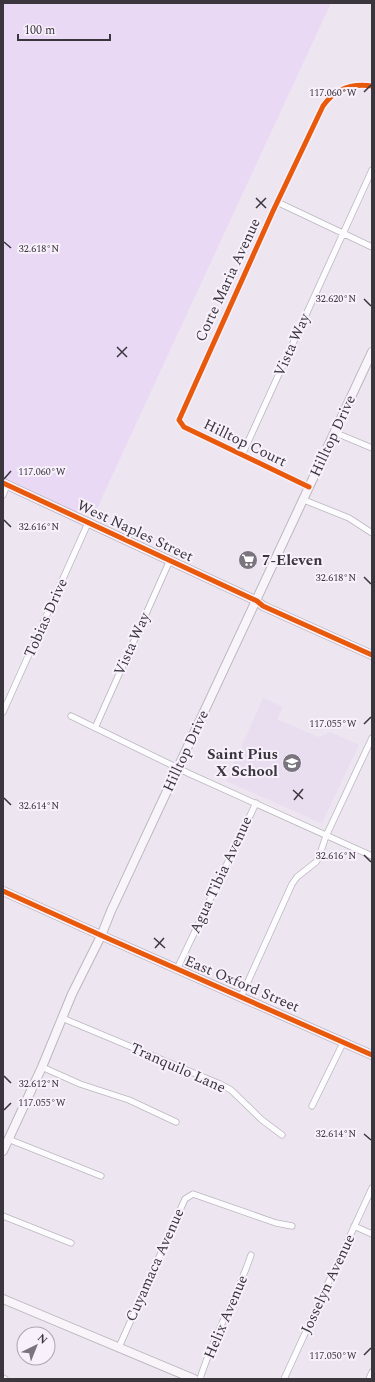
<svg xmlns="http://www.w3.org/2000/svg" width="375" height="1382" viewBox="0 0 375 1382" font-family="Spectral,serif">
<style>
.built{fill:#e9ddf0}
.green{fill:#ead9f4}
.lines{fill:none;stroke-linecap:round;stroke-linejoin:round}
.street-casing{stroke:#bbb6be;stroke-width:7}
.secondary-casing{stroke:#bbb6be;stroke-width:10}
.street{stroke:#fcfbfd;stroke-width:5.5}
.secondary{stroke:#f8f4fa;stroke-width:8}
.cycleway-casing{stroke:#f8f1fc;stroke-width:8}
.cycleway{stroke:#e8590c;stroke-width:5}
.ticks{fill:none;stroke:#3b363e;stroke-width:1.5}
.labels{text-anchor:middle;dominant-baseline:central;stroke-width:4;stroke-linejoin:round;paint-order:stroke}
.street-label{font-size:15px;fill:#3b363e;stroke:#f8f1fc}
.poi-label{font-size:15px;font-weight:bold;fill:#3b363e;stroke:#f8f1fc;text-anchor:start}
.ticks-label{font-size:10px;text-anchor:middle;fill:#3b363e;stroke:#f8f1fc;stroke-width:4;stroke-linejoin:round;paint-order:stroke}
</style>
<rect width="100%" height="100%" fill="#ede6f1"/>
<path class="built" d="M 263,698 L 283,707 L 277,719 L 318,737 L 330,732 L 359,745 L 322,823 L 319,822 L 226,781 Z"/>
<path class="green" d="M 3,3 L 331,3 L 154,385 L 95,513 L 53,509 L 3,485 Z"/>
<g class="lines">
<g class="street-casing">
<path id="street" d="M 277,202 L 372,247
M 336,433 L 372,448
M 242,455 L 372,170
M 309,487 L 184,427 L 179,420 L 273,211 L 323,106 C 335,89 352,83 372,86
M 3,495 L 7,485
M 304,500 L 349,518 L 372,533
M 3,712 L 88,523
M 71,716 L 190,774 L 372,856
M 95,728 L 170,560
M 177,969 L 256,803
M 241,997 L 292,884 L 297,877 L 316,862 L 319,857 L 326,836 L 372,738
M 62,1018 L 220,1084 L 231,1090 L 262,1120 L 282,1135
M 42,1067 L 80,1084 L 129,1100 L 176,1122
M 312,1106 L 344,1041
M 8,1139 L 101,1176
M 3,1216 L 71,1243
M 354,1226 L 372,1234
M 119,1347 L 185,1199 L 193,1194 L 276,1223 L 292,1226
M 3,1378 L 5,1379
M 200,1379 C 213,1336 237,1297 251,1255
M 284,1379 L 372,1188
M 369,1379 L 372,1372"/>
</g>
<g class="secondary-casing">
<path id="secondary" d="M 3,483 L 257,601 L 263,606 L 372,655
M 3,891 L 107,938 L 372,1055
M 3,1151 L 42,1067 L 72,994 L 101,936 L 111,911 L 372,352
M 3,1299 L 194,1379"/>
</g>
<use href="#street" class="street"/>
<use href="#secondary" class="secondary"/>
<g class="cycleway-casing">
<path id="cycleway" d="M 3,483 L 257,601 L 263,606 L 372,655
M 309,487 L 184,427 L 179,420 L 273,211 L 323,106 C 335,89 352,83 372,86
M 3,891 L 107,938 L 372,1055"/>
</g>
<use href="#cycleway" class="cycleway"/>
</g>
<path class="ticks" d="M 364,92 L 371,85M 256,198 L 266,208M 256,208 L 266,198M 4,242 L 11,248M 364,299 L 371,306M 117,347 L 127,357M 117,357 L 127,347M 4,479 L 11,471M 4,520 L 11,527M 364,577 L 371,584M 364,724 L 371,717M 293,790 L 303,799M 4,798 L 11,805M 294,800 L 303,789M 364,855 L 371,862M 154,938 L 165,948M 155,948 L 164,938M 4,1076 L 11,1083M 4,1110 L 11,1103M 364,1134 L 371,1140M 364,1355 L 371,1348"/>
<defs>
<g id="supermarket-disc" transform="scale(1)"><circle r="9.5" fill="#79747d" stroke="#f8f1fc"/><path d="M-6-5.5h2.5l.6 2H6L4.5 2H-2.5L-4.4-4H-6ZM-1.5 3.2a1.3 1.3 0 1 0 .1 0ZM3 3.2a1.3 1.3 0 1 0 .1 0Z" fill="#fff"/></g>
<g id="school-disc" transform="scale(1)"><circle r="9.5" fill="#79747d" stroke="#f8f1fc"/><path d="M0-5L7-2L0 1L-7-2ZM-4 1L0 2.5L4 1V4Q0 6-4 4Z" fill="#fff"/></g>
</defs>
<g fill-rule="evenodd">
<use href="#supermarket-disc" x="248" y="560"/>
<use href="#school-disc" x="292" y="763"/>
</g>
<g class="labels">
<g class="street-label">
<text transform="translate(228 280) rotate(-65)">Corte Maria Avenue</text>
<text transform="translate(292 345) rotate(-66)">Vista Way</text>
<text transform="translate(333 436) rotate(-65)">Hilltop Drive</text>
<text transform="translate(245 443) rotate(26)">Hilltop Court</text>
<text transform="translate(135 531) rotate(25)">West Naples Street</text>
<text transform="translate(46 618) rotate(-66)">Tobias Drive</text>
<text transform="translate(132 644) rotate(-66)">Vista Way</text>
<text transform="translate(186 751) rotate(-65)">Hilltop Drive</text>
<text transform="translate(221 875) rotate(-65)">Agua Tibia Avenue</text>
<text transform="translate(242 984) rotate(23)">East Oxford Street</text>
<text transform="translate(178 1068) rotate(24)">Tranquilo Lane</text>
<text transform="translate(155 1265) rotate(-66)">Cuyamaca Avenue</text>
<text transform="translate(328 1284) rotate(-65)">Josselyn Avenue</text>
<text transform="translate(226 1317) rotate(-67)">Helix Avenue</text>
</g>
<g class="poi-label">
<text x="262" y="560">7-Eleven</text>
<text x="278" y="754" text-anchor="end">Saint Pius<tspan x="278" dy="17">X School</tspan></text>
</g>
</g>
<g class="ticks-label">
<text x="333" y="96">117.060°W</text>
<text x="39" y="252">32.618°N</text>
<text x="336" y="302">32.620°N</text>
<text x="42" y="475">117.060°W</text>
<text x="39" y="530">32.616°N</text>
<text x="336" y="581">32.618°N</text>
<text x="333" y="727">117.055°W</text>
<text x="39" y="809">32.614°N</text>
<text x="336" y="859">32.616°N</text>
<text x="39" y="1087">32.612°N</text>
<text x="42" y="1106">117.055°W</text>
<text x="336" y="1137">32.614°N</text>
<text x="333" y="1359">117.050°W</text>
</g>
<rect width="375" height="1382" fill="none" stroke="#3b363e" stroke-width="8"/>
<g transform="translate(36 1346) rotate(43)"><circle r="19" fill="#f8f1fc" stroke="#aca6b0"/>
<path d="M0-3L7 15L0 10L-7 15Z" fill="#79747d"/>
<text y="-6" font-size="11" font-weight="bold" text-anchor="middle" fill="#3b363e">N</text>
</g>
<path d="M18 34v6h92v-6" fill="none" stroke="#3b363e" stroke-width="2"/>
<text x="24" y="34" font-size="12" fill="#3b363e" stroke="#f8f1fc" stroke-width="3" paint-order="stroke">100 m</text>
</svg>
